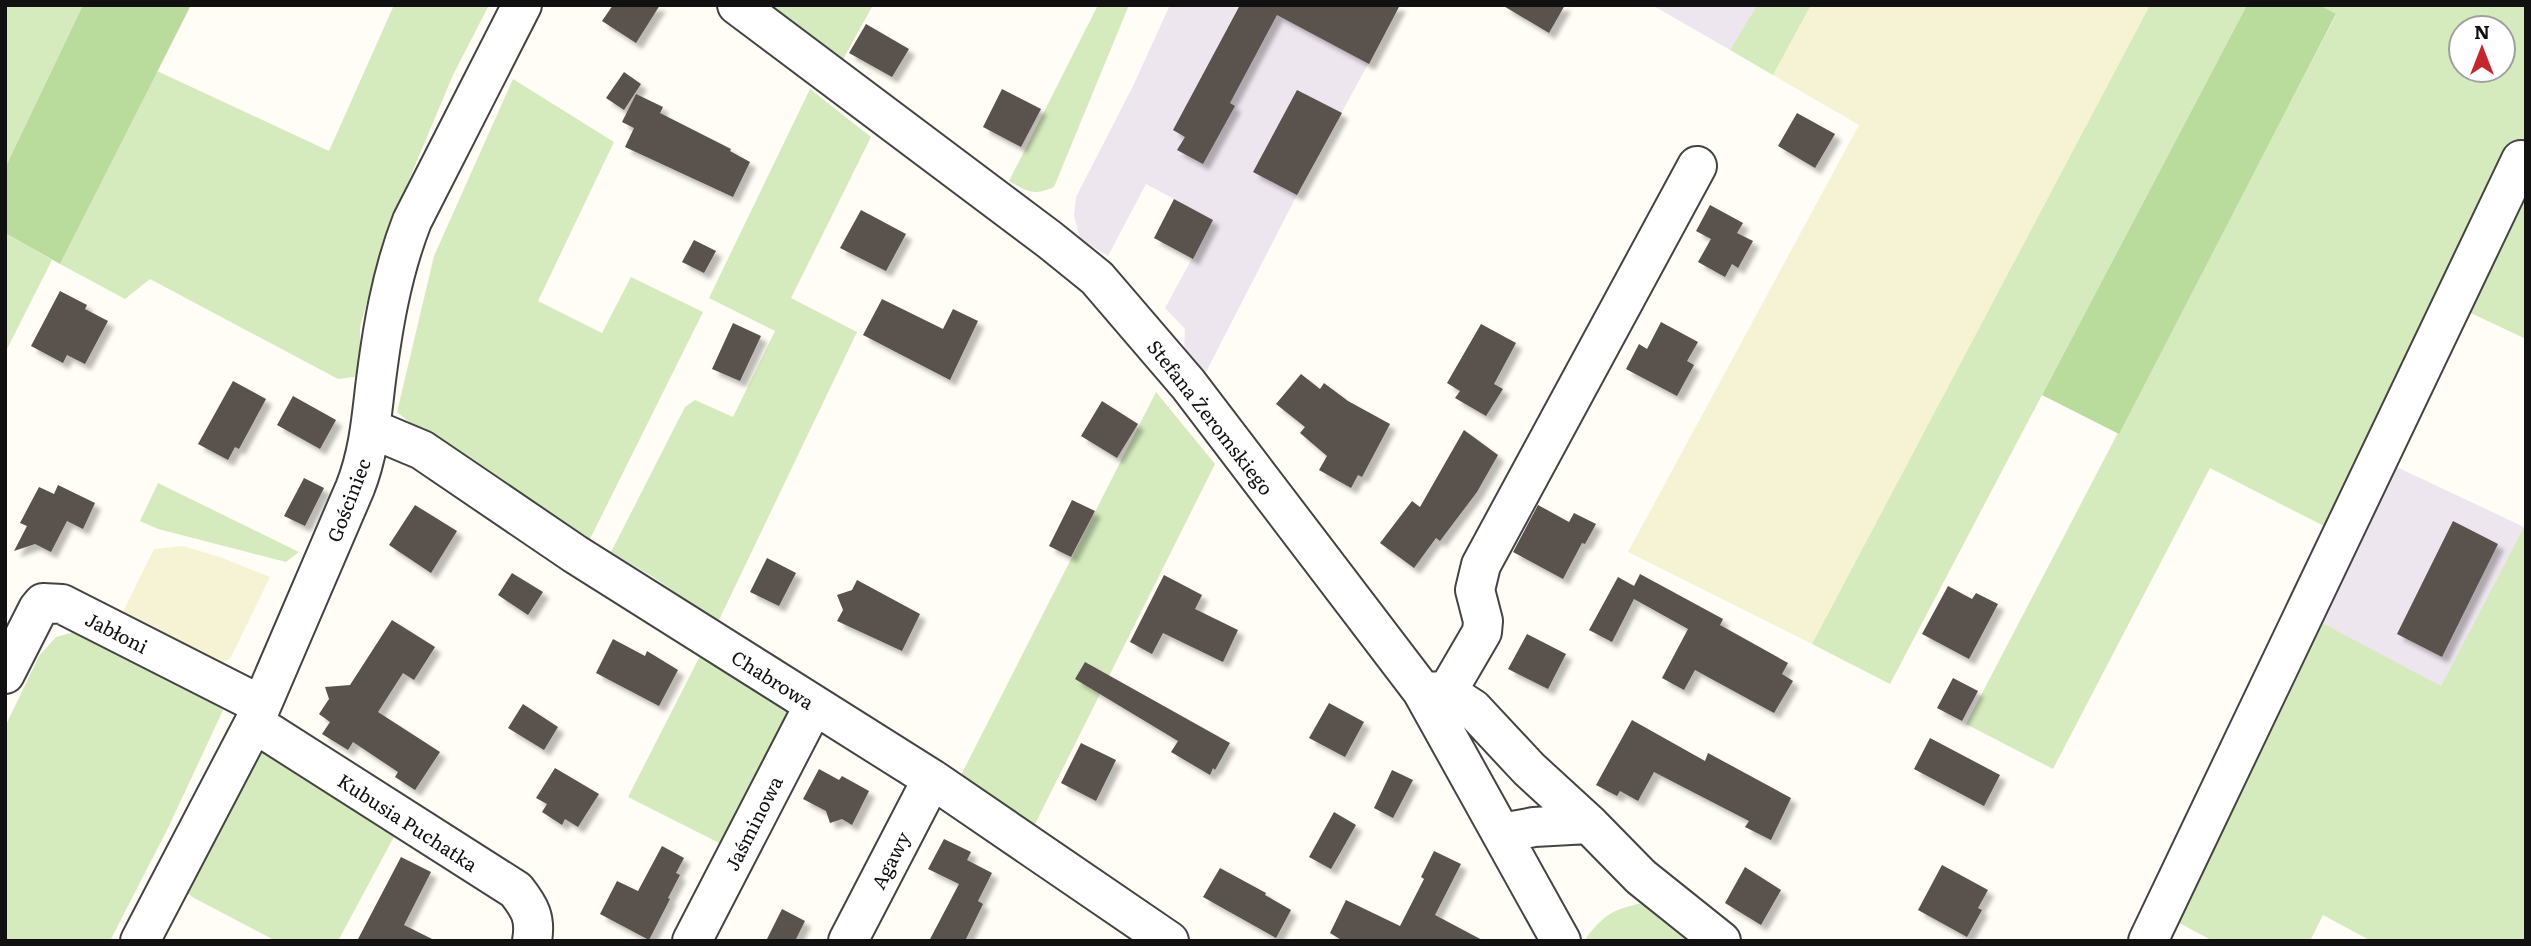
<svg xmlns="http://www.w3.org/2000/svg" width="2531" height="946" viewBox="0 0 2531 946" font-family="Literata,serif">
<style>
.industrial{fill:#eee6ef}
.farmland{fill:#f6f3d4}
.green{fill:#d5ebbd;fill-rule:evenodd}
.forest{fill:#b9dc9c}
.building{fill:#5a524d;filter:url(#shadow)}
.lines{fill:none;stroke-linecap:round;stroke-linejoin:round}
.minor-casing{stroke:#444;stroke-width:42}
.minor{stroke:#fff;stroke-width:38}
.labels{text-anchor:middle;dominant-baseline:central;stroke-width:7;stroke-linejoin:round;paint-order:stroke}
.street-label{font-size:19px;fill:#111;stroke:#fff}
</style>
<defs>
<filter id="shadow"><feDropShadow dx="6" dy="6" stdDeviation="2" flood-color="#0004"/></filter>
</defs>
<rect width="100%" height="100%" fill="#fffdf5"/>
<path class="industrial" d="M 1170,5 L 1400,5 L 1297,195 L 1206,372 L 1184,351 L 1185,329 L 1165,308 L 1213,220 L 1146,184 L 1108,256 L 1080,239 L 1074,215 L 1076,197 L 1133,86 Z
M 1652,5 L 1757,5 L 1730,50 Z
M 2386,462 L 2524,527 L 2441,687 L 2311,617 Z"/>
<path class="farmland" d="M 1811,5 L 2150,5 L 1812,644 L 1628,552 L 1859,125 L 1773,75 Z
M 183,546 L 220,557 L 270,577 L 230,659 L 216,665 L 121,616 L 154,549 Z"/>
<path class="green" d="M 5,5 L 83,5 L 5,168 Z
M 394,5 L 489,5 L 453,75 L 385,237 L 360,327 L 360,376 L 338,379 L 150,279 L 125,299 L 60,264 L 157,71 L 329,151 Z
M 764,5 L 873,5 L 841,63 Z
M 1098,5 L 1129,5 L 1054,187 C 1033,196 1028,192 1009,181 Z
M 1757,5 L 1811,5 L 1773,75 L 1730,50 Z
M 2150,5 L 2247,5 L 1890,684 L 1812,644 Z
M 2319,5 L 2526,5 L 2526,135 L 2330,529 L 2210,468 L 2053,769 L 1966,724 L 2336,15 ZM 2461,28 L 2503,28 L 2503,70 L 2461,70 Z
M 513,79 L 614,142 L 538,301 L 602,333 L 631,277 L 703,312 L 590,539 L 459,463 L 397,412 L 434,256 Z
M 810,89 L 871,137 L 791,298 L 857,332 L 718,622 L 653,577 L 611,552 L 685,407 L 695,400 L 733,417 L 775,331 L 709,298 Z
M 2526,186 L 2526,339 L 2462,309 Z
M 5,233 L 52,260 L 5,353 Z
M 1156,392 L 1215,464 L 1030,834 L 956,785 Z
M 158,483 L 299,552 L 286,562 L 158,529 L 140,521 Z
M 2526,523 L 2526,941 L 2371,941 L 2323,915 L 2310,941 L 2213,941 L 2168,917 L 2311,617 L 2441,686 Z
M 85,629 L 203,687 L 224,708 L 169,826 L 110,941 L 5,941 L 5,727 L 39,656 L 56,637 Z
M 702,652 L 783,703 L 792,723 L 729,848 L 628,797 Z
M 255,744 L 396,833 L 338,941 L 276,941 L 194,898 L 181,888 Z
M 1643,903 L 1650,905 L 1698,941 L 1588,941 L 1586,938 C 1605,914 1613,909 1643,903 Z"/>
<path class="forest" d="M 83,5 L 191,5 L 60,264 L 5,233 L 5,168 Z
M 2247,5 L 2319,5 L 2336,14 L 2119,434 L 2042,395 Z"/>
<path class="building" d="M 613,5 L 660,5 L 636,43 L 602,21 Z
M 1240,5 L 1400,5 L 1369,64 L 1277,15 L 1230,103 L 1235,106 L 1203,164 L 1177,150 L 1185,137 L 1173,130 Z
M 1502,5 L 1565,5 L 1549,33 Z
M 866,24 L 909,49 L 892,77 L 849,53 Z
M 624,72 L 641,84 L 624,110 L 606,98 Z
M 1002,89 L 1041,109 L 1021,147 L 983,127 Z
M 1297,90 L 1342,113 L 1297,195 L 1253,172 Z
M 636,94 L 663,107 L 660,113 L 731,149 L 730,151 L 750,162 L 733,197 L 625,147 L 634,128 L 622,122 Z
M 1797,113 L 1835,134 L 1815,168 L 1778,146 Z
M 1174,199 L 1213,220 L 1193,259 L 1154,238 Z
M 1710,205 L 1743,223 L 1737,233 L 1753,241 L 1738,268 L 1732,264 L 1725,277 L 1698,262 L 1711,239 L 1696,231 Z
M 861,210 L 906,234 L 886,271 L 840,248 Z
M 694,240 L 716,251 L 704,273 L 682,262 Z
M 60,291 L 87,305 L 85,309 L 108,321 L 85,364 L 67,355 L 63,363 L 31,346 Z
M 882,299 L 943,329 L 953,309 L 978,321 L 950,380 L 863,335 Z
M 1661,322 L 1698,342 L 1687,361 L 1694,365 L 1677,396 L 1626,369 L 1639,344 L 1647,349 Z
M 733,323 L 761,336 L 740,381 L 712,369 Z
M 1481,324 L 1516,343 L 1494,384 L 1503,389 L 1486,416 L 1455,398 L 1460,391 L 1447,383 Z
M 1301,374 L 1320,389 L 1324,383 L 1348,401 L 1390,424 L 1362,477 L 1358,475 L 1351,488 L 1319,470 L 1327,456 L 1300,433 L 1305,427 L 1276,404 Z
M 233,381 L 266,399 L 239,449 L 235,447 L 228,460 L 198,444 Z
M 293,396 L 336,420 L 320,449 L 277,425 Z
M 1102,401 L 1138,424 L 1117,458 L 1081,436 Z
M 1464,430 L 1498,455 L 1477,492 L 1440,541 L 1436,538 L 1414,568 L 1380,543 L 1412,501 L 1420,507 Z
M 304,478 L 324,488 L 305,526 L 284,516 Z
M 58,485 L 95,503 L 83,529 L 67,521 L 51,552 L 35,544 L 14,551 L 27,526 L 20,523 L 39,487 L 54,494 Z
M 1072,500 L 1095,511 L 1071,557 L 1049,546 Z
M 415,505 L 457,531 L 431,573 L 389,545 Z
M 1538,505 L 1569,522 L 1574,513 L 1596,524 L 1585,544 L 1582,543 L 1563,579 L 1513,552 Z
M 2453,521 L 2498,544 L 2442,657 L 2397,634 Z
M 767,558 L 796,573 L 779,606 L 750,592 Z
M 512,573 L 543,592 L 528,615 L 498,595 Z
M 1640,574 L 1723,619 L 1720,625 L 1788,663 L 1782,674 L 1793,681 L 1774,713 L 1695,670 L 1684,690 L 1662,678 L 1688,629 L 1634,599 L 1612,642 L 1589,630 L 1618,577 L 1634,586 Z
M 1164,575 L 1202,595 L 1195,609 L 1238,630 L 1223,662 L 1163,633 L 1152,654 L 1130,642 Z
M 857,580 L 920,614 L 902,651 L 837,621 L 843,610 L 837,595 L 852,590 Z
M 1948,586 L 1972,599 L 1976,593 L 1998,604 L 1969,659 L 1922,634 Z
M 392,620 L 435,647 L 414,680 L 403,673 L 378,712 L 440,752 L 415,790 L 395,777 L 398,772 L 353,742 L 348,750 L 322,734 L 330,722 L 319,714 L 329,699 L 325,687 L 350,685 Z
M 1527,634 L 1566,654 L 1548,689 L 1508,669 Z
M 613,639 L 645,656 L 647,651 L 678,670 L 659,706 L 596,673 Z
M 1085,662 L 1230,743 L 1215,770 L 1213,768 L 1210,775 L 1171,752 L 1178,741 L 1075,679 Z
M 1953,678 L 1978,691 L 1962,721 L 1937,708 Z
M 1329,703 L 1364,722 L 1345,757 L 1309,738 Z
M 523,704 L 558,727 L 544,750 L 508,728 Z
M 1632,720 L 1705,761 L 1708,753 L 1791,798 L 1771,840 L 1745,827 L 1749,821 L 1654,772 L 1638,801 L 1620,791 L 1617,796 L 1596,785 Z
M 1930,738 L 2000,775 L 1984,806 L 1914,769 Z
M 1081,743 L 1116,760 L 1096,801 L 1061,783 Z
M 555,768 L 599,794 L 578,827 L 565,819 L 562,825 L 542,812 L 547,804 L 536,798 Z
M 819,769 L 839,780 L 842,776 L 869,791 L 852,825 L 842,819 L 830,823 L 826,811 L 803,799 Z
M 1392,770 L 1413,780 L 1393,818 L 1374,808 Z
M 1334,812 L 1356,825 L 1331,869 L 1309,857 Z
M 944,839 L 971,852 L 967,860 L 992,873 L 978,901 L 983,904 L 965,941 L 929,941 L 959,884 L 928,869 Z
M 662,846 L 684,858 L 676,873 L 680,875 L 668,898 L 670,899 L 649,940 L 600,914 L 617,881 L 638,891 Z
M 1434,851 L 1461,864 L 1435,915 L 1484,941 L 1343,941 L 1330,933 L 1346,900 L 1400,926 L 1424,879 L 1421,877 Z
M 401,857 L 431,872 L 404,925 L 436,941 L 357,941 Z
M 1942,865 L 1988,890 L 1978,908 L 1982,910 L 1967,937 L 1918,910 Z
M 1745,867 L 1781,890 L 1761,925 L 1725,903 Z
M 1220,868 L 1266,893 L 1265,895 L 1291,910 L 1276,938 L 1203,897 Z
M 782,909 L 805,921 L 795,941 L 766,941 Z"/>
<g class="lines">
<g class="minor-casing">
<path id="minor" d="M 737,5 L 1050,240 L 1097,278 L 1188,384 L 1422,691 L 1561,941
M 372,429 L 422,450 L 575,554 L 932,779 L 1169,941
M 5,674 L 38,609 L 43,603 L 62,604 L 261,705
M 1422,691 L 1447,692 L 1473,709 L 1529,769 L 1589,824 L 1641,877 L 1721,941
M 1447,692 L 1482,632 L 1483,621 L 1475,590 L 1481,565 L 1697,166
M 254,723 L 516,890 C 530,908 536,918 532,941
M 1502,833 L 1534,827 L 1589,824
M 140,941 L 254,723 L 355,488 C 368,455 371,423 375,388 C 382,331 391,275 412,221 L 522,5
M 692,941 L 814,705
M 848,941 L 932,779
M 2148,941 L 2521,160"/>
</g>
<use href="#minor" class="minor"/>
</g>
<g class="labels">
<g class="street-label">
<text transform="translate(1211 417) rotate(52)">Stefana Żeromskiego</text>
<text transform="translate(348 500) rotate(-69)">Gościniec</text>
<text transform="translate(117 632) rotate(27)">Jabłoni</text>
<text transform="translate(773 679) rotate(32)">Chabrowa</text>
<text transform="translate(408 822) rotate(33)">Kubusia Puchatka</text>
<text transform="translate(753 823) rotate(-63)">Jaśminowa</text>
<text transform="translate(890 860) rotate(-63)">Agawy</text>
</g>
</g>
<rect width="2531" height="946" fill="none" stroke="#111111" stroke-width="14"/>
<g transform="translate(2482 49)"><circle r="33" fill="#ffffff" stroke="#a0a0a0" stroke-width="2"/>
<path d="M0-5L12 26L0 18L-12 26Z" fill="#c4262e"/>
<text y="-10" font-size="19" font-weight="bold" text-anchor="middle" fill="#111111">N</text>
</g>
</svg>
